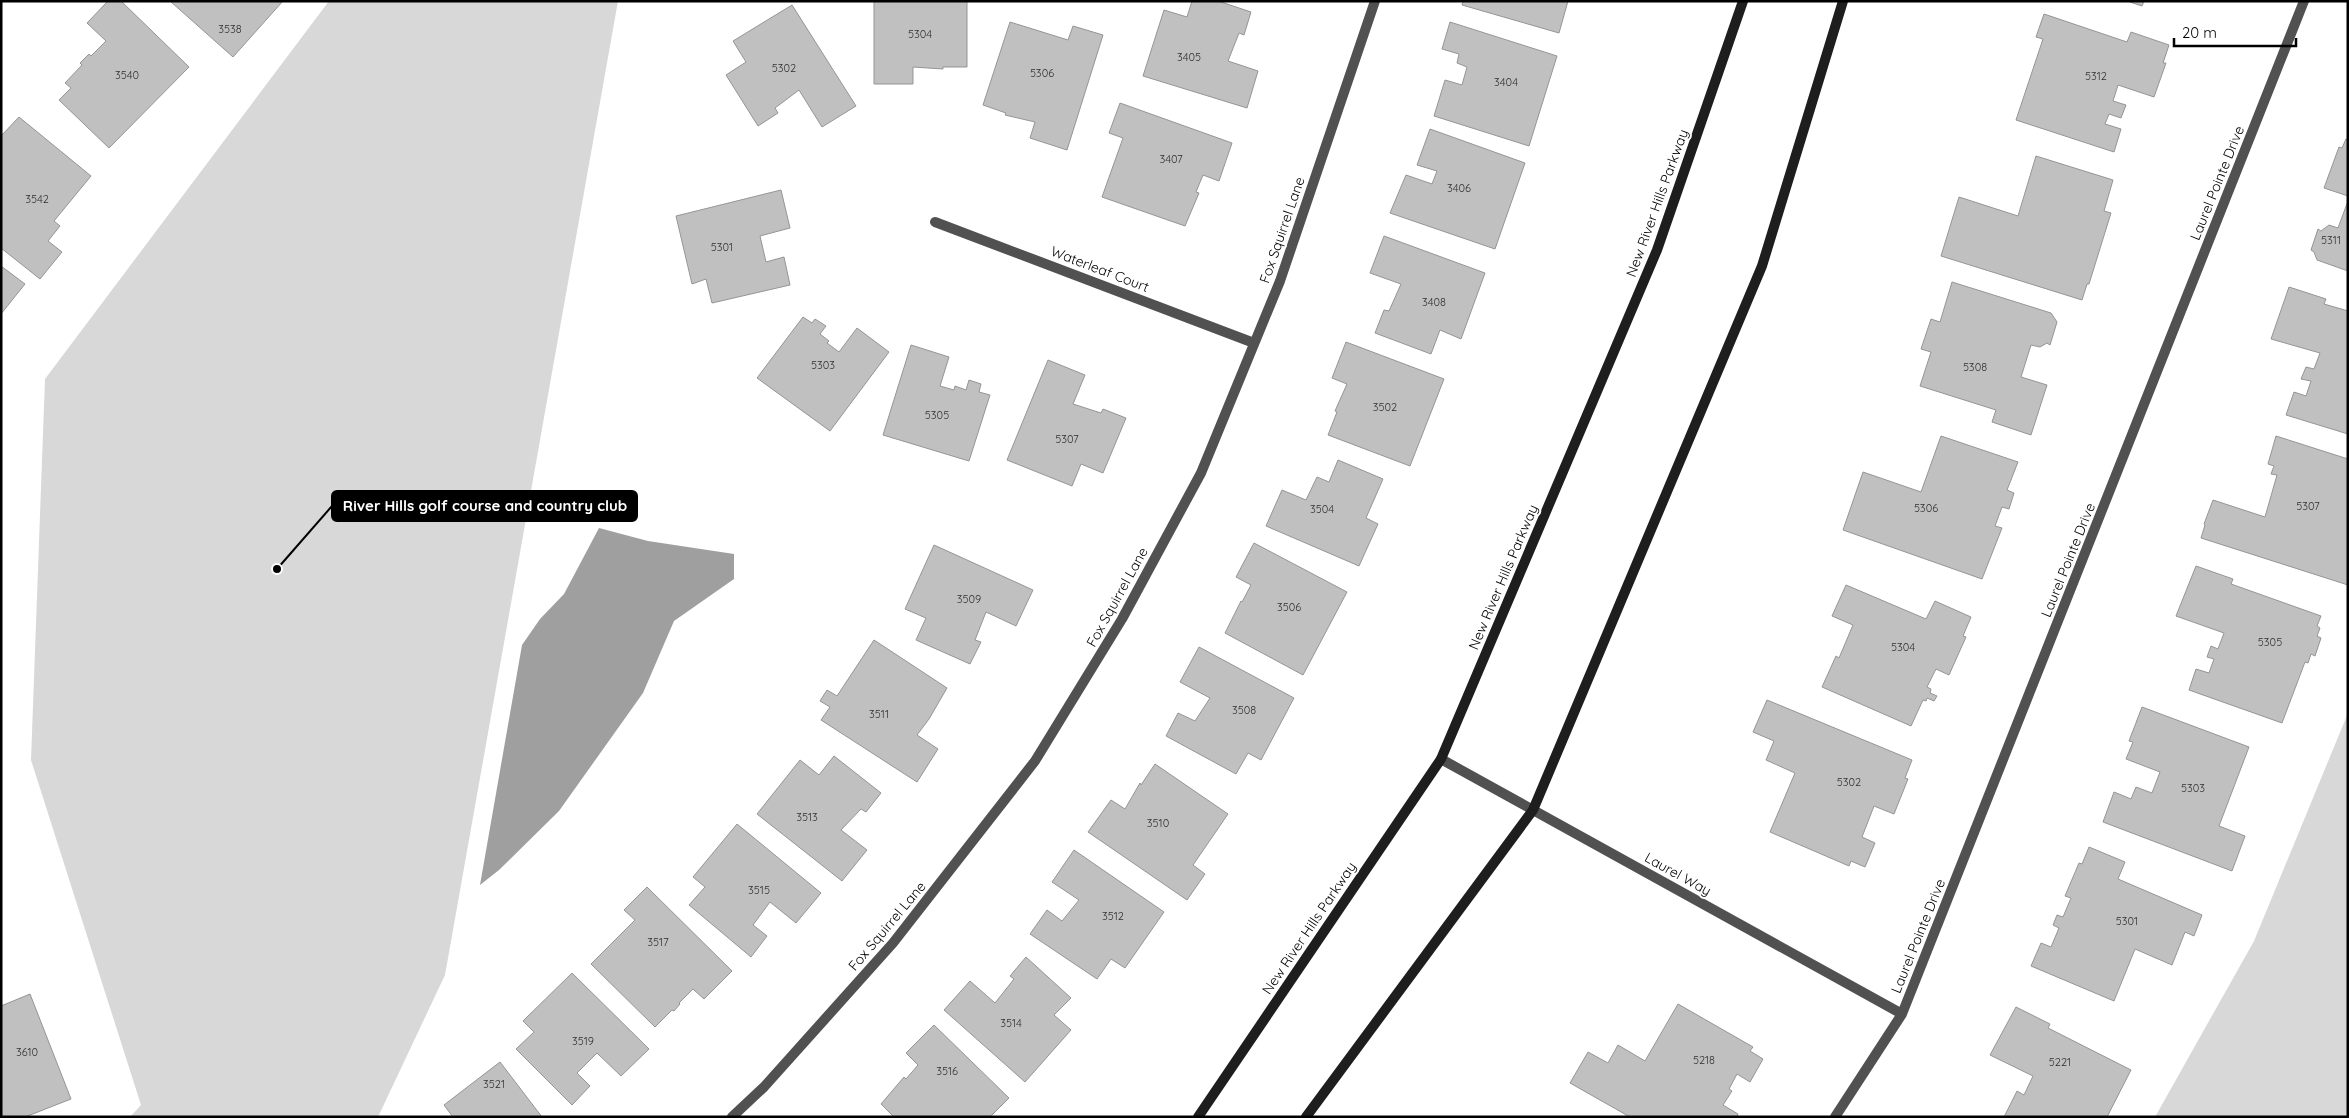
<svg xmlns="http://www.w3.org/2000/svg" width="2349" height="1118" viewBox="0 0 2349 1118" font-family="Quicksand,sans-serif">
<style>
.green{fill:#d8d8d8}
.water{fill:#9f9f9f}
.building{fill:#c0c0c0;stroke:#959595}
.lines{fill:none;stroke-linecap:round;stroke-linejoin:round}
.street{stroke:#515151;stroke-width:10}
.secondary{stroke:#1e1e1e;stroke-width:10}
.labels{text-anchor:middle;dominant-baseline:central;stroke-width:4;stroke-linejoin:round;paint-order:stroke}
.number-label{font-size:11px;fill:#303030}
.street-label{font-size:14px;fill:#000;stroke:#fff}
.leader{fill:none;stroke:#000;stroke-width:2}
.callout-dot{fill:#000;stroke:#fff;stroke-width:2}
.callout{fill:#000;stroke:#000;stroke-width:2}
.callout-label{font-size:15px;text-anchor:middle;font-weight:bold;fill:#fff}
</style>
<rect width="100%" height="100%" fill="#fff"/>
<path class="green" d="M 329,1 L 618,1 L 445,975 L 378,1117 L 130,1117 L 141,1105 L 31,760 L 45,379 Z
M 2348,713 L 2348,1117 L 2155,1117 L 2254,941 Z"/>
<path class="water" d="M 599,528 L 648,541 L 734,554 L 734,579 L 674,621 L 643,693 L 559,811 L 499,870 L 480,885 L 522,645 L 540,619 L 564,594 Z"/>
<path class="building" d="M 108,1 L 121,1 L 189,67 L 109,148 L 59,100 L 71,88 L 65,83 L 82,65 L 80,63 L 89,54 L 91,56 L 106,41 L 87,23 Z
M 170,1 L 283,1 L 233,57 Z
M 874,1 L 967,1 L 967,67 L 943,67 L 943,69 L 913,67 L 913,84 L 874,84 Z
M 1192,1 L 1218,1 L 1251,12 L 1244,35 L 1239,33 L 1228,61 L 1258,71 L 1247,108 L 1143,76 L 1164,10 L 1187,17 Z
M 1463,1 L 1568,1 L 1559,33 L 1462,5 Z
M 2127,1 L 2144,1 L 2142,6 Z
M 792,5 L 856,106 L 822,127 L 799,90 L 775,108 L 778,113 L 758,126 L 726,75 L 746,62 L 733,41 Z
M 2044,14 L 2127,42 L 2131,32 L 2169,45 L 2163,63 L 2166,63 L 2154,97 L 2118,85 L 2113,101 L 2126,105 L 2121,118 L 2109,114 L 2105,124 L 2121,129 L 2114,152 L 2016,120 L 2043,39 L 2036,37 Z
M 1010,22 L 1068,40 L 1073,26 L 1103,35 L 1067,150 L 1030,138 L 1035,122 L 1005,115 L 1006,113 L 983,105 Z
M 1450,22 L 1557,56 L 1529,146 L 1434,116 L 1445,80 L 1462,85 L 1467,67 L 1457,63 L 1459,54 L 1442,49 Z
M 1120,103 L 1232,143 L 1219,181 L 1203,175 L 1196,192 L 1199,193 L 1185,226 L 1102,197 L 1123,138 L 1109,133 Z
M 19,117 L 91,176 L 54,221 L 60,226 L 48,241 L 62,252 L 40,279 L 1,248 L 1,136 Z
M 1430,129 L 1525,163 L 1495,249 L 1390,213 L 1406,175 L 1432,184 L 1437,171 L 1417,165 Z
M 2346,139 L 2348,140 L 2348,196 L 2324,188 L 2339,147 L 2342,148 Z
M 2036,156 L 2113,180 L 2104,211 L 2111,213 L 2089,284 L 2087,284 L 2082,300 L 1941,256 L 1959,197 L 2018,216 Z
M 781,190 L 790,228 L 760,236 L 766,262 L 784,257 L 790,285 L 712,303 L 706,279 L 692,284 L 676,216 Z
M 2348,201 L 2348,271 L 2317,260 L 2314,252 L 2311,250 L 2318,229 L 2321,231 L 2329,225 L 2338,228 Z
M 1384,236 L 1485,273 L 1461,339 L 1440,330 L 1431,354 L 1375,333 L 1384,310 L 1389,311 L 1401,284 L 1370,273 Z
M 1,266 L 25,284 L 1,314 Z
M 1952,282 L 2051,313 L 2057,322 L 2050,345 L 2047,343 L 2040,347 L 2031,345 L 2021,377 L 2047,385 L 2031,435 L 1992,422 L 1996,410 L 1920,386 L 1931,352 L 1921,349 L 1931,319 L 1940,322 Z
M 2289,287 L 2326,299 L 2324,304 L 2348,311 L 2348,434 L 2286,415 L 2294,392 L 2306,396 L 2311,381 L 2301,379 L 2306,367 L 2314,369 L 2320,353 L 2271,339 Z
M 803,317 L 812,323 L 815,319 L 826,326 L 820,334 L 829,341 L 827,343 L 839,352 L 857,328 L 889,352 L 830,431 L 757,378 Z
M 1346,342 L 1444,379 L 1410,466 L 1328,435 L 1337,412 L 1335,411 L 1347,384 L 1332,378 Z
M 911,345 L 949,357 L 940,386 L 954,390 L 955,386 L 966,390 L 969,380 L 981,384 L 979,392 L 990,395 L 969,461 L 883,435 Z
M 1048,360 L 1085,375 L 1073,404 L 1101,413 L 1103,409 L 1126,418 L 1103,473 L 1081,464 L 1072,486 L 1007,460 Z
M 1941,436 L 2018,462 L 2007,490 L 2014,493 L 2009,509 L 2002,507 L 1995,526 L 2002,528 L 1982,579 L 1843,530 L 1863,472 L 1921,492 Z
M 2276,436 L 2348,459 L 2348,585 L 2201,538 L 2205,525 L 2204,524 L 2213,500 L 2265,517 L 2277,475 L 2271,474 L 2274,466 L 2268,464 Z
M 1338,460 L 1383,479 L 1366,518 L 1378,524 L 1359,566 L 1266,526 L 1282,490 L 1306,500 L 1317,477 L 1329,482 Z
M 1254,543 L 1347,592 L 1303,675 L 1225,633 L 1241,601 L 1242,602 L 1251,585 L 1236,577 Z
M 934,545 L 1033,590 L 1016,626 L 986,612 L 975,640 L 981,642 L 970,664 L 916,640 L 926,618 L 905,609 Z
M 2196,566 L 2233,579 L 2231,584 L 2321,616 L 2317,626 L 2320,628 L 2317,636 L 2321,638 L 2315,656 L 2311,654 L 2308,663 L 2305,662 L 2282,723 L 2189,690 L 2196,669 L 2209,673 L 2214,659 L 2207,657 L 2211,646 L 2218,649 L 2224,633 L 2176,616 Z
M 1846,585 L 1926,619 L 1935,601 L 1971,617 L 1963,636 L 1966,637 L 1949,675 L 1936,669 L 1927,687 L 1931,689 L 1930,693 L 1937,696 L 1934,701 L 1927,698 L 1926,701 L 1923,700 L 1911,726 L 1822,687 L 1836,656 L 1839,658 L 1853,625 L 1832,616 Z
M 874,640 L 947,688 L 929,719 L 917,735 L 938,749 L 917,782 L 821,720 L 830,707 L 820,701 L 827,690 L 837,696 Z
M 1199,647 L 1294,698 L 1261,760 L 1248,753 L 1236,774 L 1166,736 L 1178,713 L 1195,721 L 1210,698 L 1180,682 Z
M 1767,700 L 1912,760 L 1905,778 L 1908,779 L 1894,814 L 1874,806 L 1862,837 L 1875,843 L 1865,867 L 1851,861 L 1849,866 L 1770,832 L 1795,773 L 1766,760 L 1774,741 L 1753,732 Z
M 2142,707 L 2249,747 L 2219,826 L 2245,836 L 2232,871 L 2103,822 L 2114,792 L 2131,799 L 2136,787 L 2152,793 L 2160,772 L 2126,759 L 2133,742 L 2129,741 Z
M 834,756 L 881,793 L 866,812 L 861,809 L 841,830 L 867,850 L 842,881 L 757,814 L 800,760 L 819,775 Z
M 1155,764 L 1228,814 L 1193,865 L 1205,874 L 1187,900 L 1088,832 L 1111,800 L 1125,809 L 1140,783 L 1141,785 Z
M 737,824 L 821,893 L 796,923 L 770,902 L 753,925 L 767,936 L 751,957 L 689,905 L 705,887 L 693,877 Z
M 2089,847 L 2125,862 L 2118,879 L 2202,915 L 2194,936 L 2185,932 L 2172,965 L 2135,949 L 2114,1001 L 2031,966 L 2041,943 L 2051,947 L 2059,928 L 2053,925 L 2057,915 L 2063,917 L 2071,898 L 2065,896 L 2079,863 L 2082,864 Z
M 1074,850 L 1164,912 L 1125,968 L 1111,959 L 1097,979 L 1030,934 L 1047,910 L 1062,921 L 1079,900 L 1052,882 Z
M 647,887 L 732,971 L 704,999 L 693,989 L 679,1003 L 680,1004 L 674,1011 L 672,1010 L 655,1027 L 591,964 L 635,920 L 624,910 Z
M 1026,957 L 1071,998 L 1054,1015 L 1071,1030 L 1025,1082 L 944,1010 L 970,981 L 995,1003 L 1014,979 L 1010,976 Z
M 572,973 L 649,1049 L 621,1076 L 597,1053 L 577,1073 L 590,1086 L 572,1105 L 516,1049 L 534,1032 L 523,1021 Z
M 30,994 L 71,1099 L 25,1117 L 1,1117 L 1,1006 Z
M 1678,1004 L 1753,1047 L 1750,1051 L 1763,1059 L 1750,1082 L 1737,1074 L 1729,1089 L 1732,1091 L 1723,1105 L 1738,1114 L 1737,1117 L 1630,1117 L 1570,1083 L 1588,1052 L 1608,1063 L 1618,1045 L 1645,1061 Z
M 2016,1007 L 2050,1024 L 2048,1028 L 2131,1070 L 2107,1117 L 2004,1117 L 2017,1091 L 2024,1095 L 2033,1076 L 1990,1055 Z
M 934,1025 L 1009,1098 L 990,1117 L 894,1117 L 881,1104 L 904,1077 L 906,1079 L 918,1065 L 906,1053 Z
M 500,1062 L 542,1117 L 453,1117 L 444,1105 Z"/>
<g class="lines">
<path class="street" d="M 935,222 L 1254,343
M 1441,759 L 1902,1014
M 732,1117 L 764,1087 L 893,943 L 1035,761 L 1122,619 L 1201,473 L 1280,281 L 1375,1
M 1835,1117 L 1902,1014 L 2304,1"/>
<path class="secondary" d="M 1198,1117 L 1441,759 L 1657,250 L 1743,1
M 1306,1117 L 1533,810 L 1762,266 L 1843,1"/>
</g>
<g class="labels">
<g class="number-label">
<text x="230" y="29">3538</text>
<text x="920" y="34">5304</text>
<text x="1189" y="57">3405</text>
<text x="784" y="68">5302</text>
<text x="1042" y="73">5306</text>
<text x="127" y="75">3540</text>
<text x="2096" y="76">5312</text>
<text x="1506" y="82">3404</text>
<text x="1171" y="159">3407</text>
<text x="1459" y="188">3406</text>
<text x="37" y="199">3542</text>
<text x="2331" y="240">5311</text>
<text x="722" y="247">5301</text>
<text x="1434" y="302">3408</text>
<text x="823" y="365">5303</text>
<text x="1975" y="367">5308</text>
<text x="1385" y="407">3502</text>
<text x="937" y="415">5305</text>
<text x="1067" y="439">5307</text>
<text x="2308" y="506">5307</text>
<text x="1926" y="508">5306</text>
<text x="1322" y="509">3504</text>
<text x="969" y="599">3509</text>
<text x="1289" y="607">3506</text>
<text x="2270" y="642">5305</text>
<text x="1903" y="647">5304</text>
<text x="1244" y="710">3508</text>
<text x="879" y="714">3511</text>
<text x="1849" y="782">5302</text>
<text x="2193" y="788">5303</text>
<text x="807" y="817">3513</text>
<text x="1158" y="823">3510</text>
<text x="759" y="890">3515</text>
<text x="1113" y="916">3512</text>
<text x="2127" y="921">5301</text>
<text x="658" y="942">3517</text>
<text x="1011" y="1023">3514</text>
<text x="583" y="1041">3519</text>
<text x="27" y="1052">3610</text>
<text x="1704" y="1060">5218</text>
<text x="2060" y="1062">5221</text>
<text x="947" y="1071">3516</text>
<text x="494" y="1084">3521</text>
</g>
<g class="street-label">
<text transform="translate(2217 183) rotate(-68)">Laurel Pointe Drive</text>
<text transform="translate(1657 203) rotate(-70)">New River Hills Parkway</text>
<text transform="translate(1282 230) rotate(-71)">Fox Squirrel Lane</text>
<text transform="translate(1100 269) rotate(21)">Waterleaf Court</text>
<text transform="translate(2068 560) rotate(-68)">Laurel Pointe Drive</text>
<text transform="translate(1503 577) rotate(-67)">New River Hills Parkway</text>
<text transform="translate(1117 597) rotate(-61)">Fox Squirrel Lane</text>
<text transform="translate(1678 874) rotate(29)">Laurel Way</text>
<text transform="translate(887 926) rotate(-50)">Fox Squirrel Lane</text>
<text transform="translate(1309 928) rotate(-56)">New River Hills Parkway</text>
<text transform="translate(1918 936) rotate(-68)">Laurel Pointe Drive</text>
</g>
</g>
<path class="leader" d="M277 569L332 506"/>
<circle class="callout-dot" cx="277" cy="569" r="5"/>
<rect class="callout" x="332" y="491" width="305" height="30" rx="5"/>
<g class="callout-label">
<text x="485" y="511">River Hills golf course and country club</text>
</g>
<rect width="2349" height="1118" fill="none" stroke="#000000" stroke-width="5"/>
<path d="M2174 38v8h122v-8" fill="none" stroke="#000000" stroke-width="2.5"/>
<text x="2182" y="38" font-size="15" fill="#000000" stroke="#ffffff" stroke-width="4" paint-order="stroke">20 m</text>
</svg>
